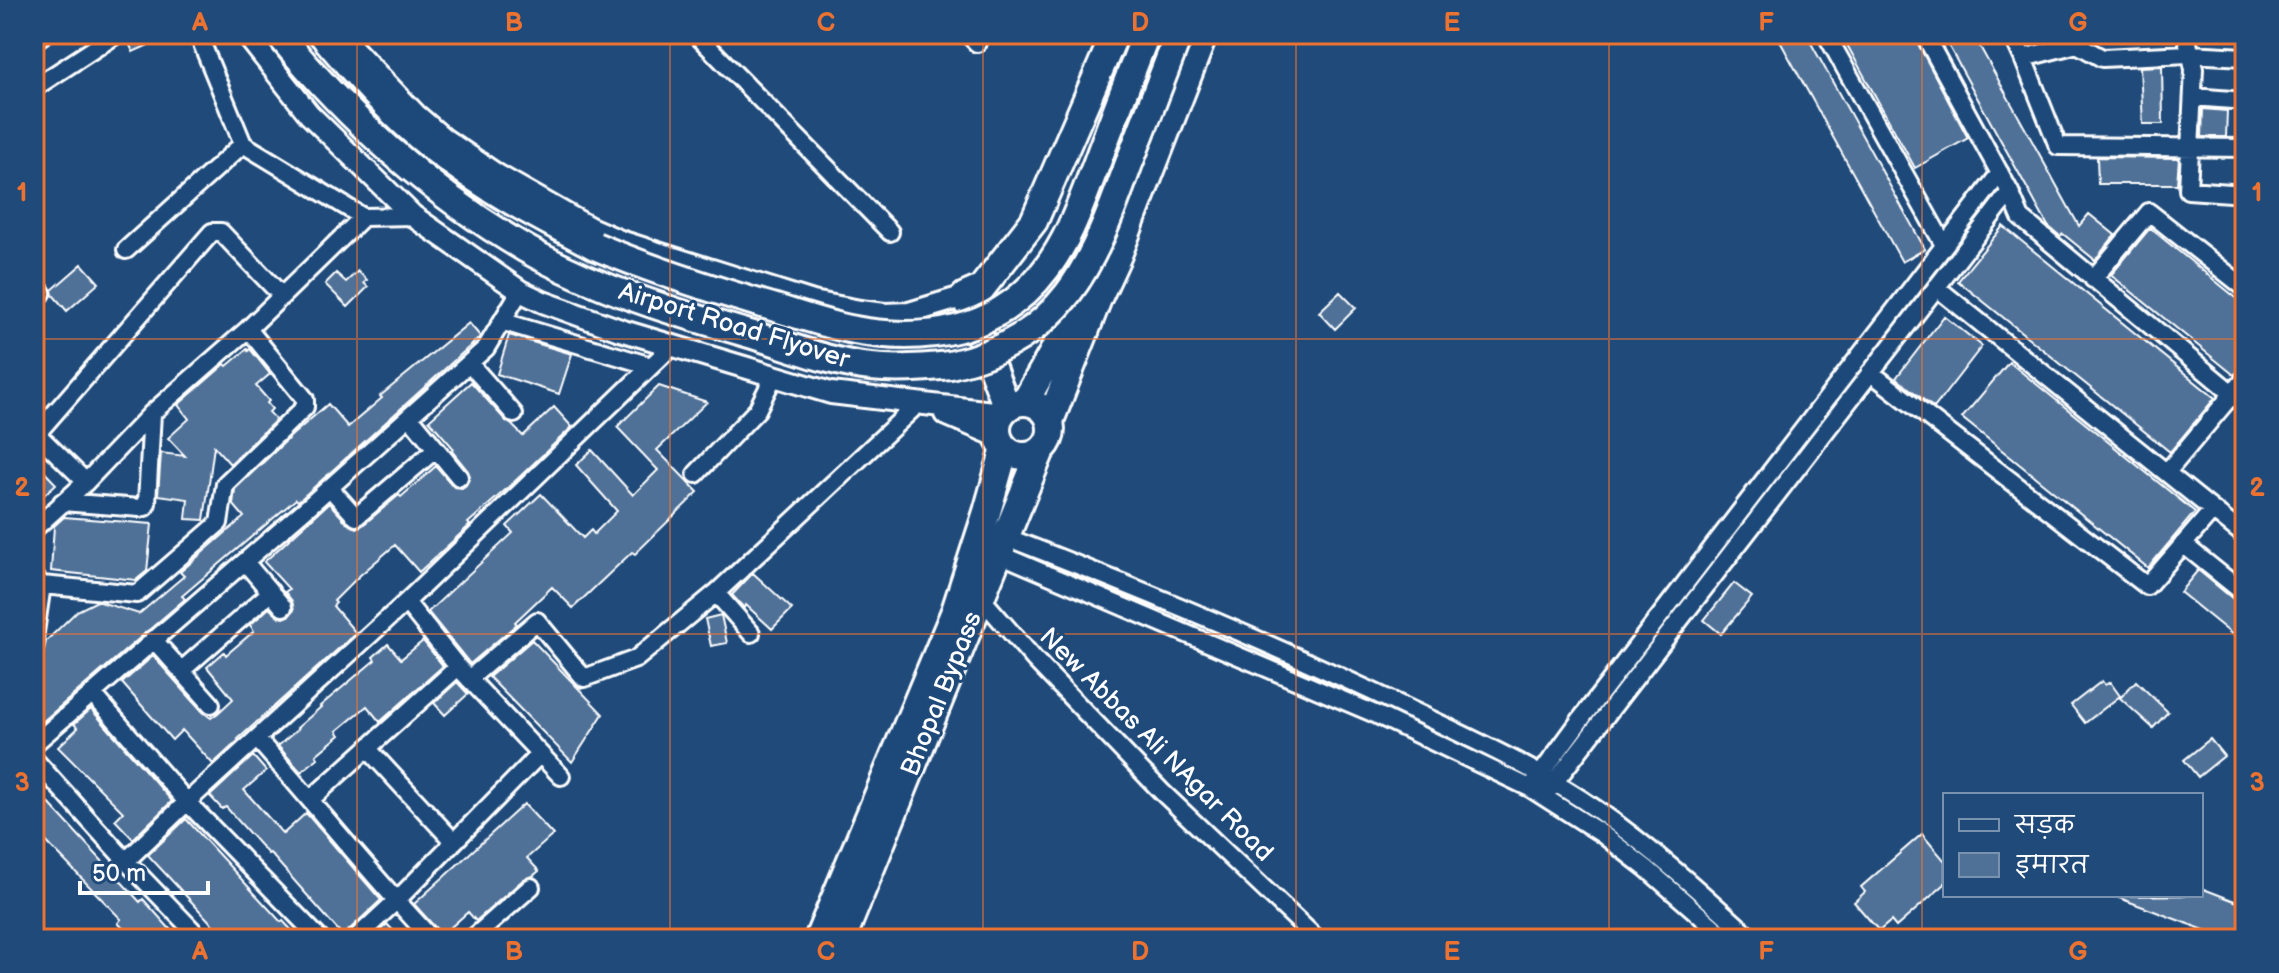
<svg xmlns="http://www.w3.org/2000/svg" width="2279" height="973" viewBox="0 0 2279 973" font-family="'Balsamiq Sans','Playpen Sans Deva',sans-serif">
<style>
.building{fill:#507197;stroke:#fff;stroke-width:2}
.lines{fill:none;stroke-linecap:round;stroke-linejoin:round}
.minor-casing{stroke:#fff;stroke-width:22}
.tertiary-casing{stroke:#fff;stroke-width:26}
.primary-casing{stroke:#fff;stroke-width:32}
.minor{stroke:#1f4a7a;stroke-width:16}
.tertiary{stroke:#1f4a7a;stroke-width:20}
.primary{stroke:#1f4a7a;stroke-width:26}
.primary-bridge-casing{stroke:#fff;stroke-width:32;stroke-linecap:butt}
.primary-bridge{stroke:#1f4a7a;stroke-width:26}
.grid{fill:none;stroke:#eb7230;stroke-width:2;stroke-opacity:0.55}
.labels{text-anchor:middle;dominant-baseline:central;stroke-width:6;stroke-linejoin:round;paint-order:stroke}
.street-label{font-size:26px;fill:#fff;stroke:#1f4a7a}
.neatline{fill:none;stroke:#eb7230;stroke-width:3}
.grid-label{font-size:26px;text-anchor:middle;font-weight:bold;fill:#eb7230}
</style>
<rect width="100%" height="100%" fill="#1f4a7a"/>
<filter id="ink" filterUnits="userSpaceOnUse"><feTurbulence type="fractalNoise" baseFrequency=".0125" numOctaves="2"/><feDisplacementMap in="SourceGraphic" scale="16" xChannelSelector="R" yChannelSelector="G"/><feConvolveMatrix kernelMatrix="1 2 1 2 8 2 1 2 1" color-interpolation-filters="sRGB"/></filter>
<g filter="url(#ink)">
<path class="building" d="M 128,34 L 173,34 L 133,52 L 127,39 Z
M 1776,34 L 1806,34 L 1925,249 L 1902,262 Z
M 1841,34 L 1913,34 L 1968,138 L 1915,168 Z
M 1942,34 L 1973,34 L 2079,226 L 2089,214 L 2115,235 L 2095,260 L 2063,234 L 2060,236 L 2048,226 Z
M 2162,66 L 2163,124 L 2143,124 L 2140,67 Z
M 2203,109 L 2227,111 L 2226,137 L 2202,137 Z
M 2097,157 L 2179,158 L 2177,184 L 2098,184 Z
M 2003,226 L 2215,398 L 2170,452 L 1958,281 Z
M 2150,228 L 2245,305 L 2245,364 L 2234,375 L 2111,275 Z
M 82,264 L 99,283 L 67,311 L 53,295 L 52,290 Z
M 358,271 L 367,280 L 364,283 L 368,287 L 348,307 L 325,284 L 336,273 L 346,282 Z
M 1340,292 L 1356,308 L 1335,329 L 1319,312 Z
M 1944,316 L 1982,346 L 1934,408 L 1896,378 Z
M 469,323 L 480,336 L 479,338 L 302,498 L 298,501 L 296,499 L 182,596 L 185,599 L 34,729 L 34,705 L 37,703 L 38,678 L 46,641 L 77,611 L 97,601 L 139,614 L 184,576 L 180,572 L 244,517 L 233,504 L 235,489 L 291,436 L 328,404 L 348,427 L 382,398 L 380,396 Z
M 509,335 L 572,354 L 559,394 L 497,374 Z
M 247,349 L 248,351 L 250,349 L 270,374 L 256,386 L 269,401 L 267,403 L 272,409 L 269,412 L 276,420 L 230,464 L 214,446 L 204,520 L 186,519 L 188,499 L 158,495 L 161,453 L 185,456 L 168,438 L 189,419 L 178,405 L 225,364 L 227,366 Z
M 2009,362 L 2195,512 L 2148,568 L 1962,418 Z
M 471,382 L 506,421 L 512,425 L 523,436 L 554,407 L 572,427 L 511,485 L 468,523 L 470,525 L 454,540 L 419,572 L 395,545 L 358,577 L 334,601 L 336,603 L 333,606 L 356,633 L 238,739 L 239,740 L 213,764 L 182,730 L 172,740 L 122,683 L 153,656 L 203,712 L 211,718 L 218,713 L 233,699 L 207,667 L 224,652 L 226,655 L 254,631 L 250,625 L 269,608 L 279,617 L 284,618 L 289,616 L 294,610 L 292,601 L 285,592 L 289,589 L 264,562 L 329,503 L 348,524 L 357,528 L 363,525 L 399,495 L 401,497 L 436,466 L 454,487 L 462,488 L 466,485 L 470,476 L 468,471 L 452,451 L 454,449 L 429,420 Z
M 659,386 L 707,402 L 657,450 L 698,492 L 635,554 L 632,552 L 573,608 L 552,587 L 515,622 L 517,624 L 470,664 L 428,612 L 513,533 L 507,526 L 541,494 L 583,538 L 591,530 L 594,534 L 617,511 L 576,465 L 592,450 L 633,495 L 658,470 L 617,427 Z
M 34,461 L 56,484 L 34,504 Z
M 64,517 L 152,524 L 147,571 L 136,580 L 51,571 L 54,526 Z
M 2198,570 L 2238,603 L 2245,605 L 2245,645 L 2180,592 Z
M 753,573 L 792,609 L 772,629 L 746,605 L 744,608 L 732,595 Z
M 1734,583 L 1752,597 L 1721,634 L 1704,620 Z
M 721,615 L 727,643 L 711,646 L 705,619 Z
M 532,640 L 603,714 L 572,762 L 489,677 Z
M 423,641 L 443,666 L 380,722 L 367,706 L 337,731 L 340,735 L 316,755 L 318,758 L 301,772 L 278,746 L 298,729 L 297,728 L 321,707 L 320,706 L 375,660 L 373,657 L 388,644 L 401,659 Z
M 2102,681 L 2105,685 L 2110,682 L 2120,696 L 2085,723 L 2071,705 Z
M 2136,681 L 2168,712 L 2153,728 L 2120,698 Z
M 457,682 L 468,694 L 445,715 L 434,703 Z
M 91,709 L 172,801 L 133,839 L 115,820 L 123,812 L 58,747 L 78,728 L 74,724 Z
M 2210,739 L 2224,756 L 2198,777 L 2184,760 Z
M 253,756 L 266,771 L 244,790 L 283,834 L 306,813 L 381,900 L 348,931 L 344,937 L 270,853 L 268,854 L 226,807 L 222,809 L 210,796 Z
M 34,787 L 140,902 L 143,899 L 179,939 L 133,939 L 118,923 L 121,919 L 34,829 Z
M 524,804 L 553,835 L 527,858 L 539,871 L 533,876 L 524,879 L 476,921 L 468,912 L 442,935 L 414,904 Z
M 186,819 L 281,922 L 283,921 L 300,939 L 226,939 L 148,855 Z
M 1922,834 L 1945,861 L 1945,884 L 1896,927 L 1891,921 L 1879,931 L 1854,902 L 1865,892 L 1861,887 Z
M 2201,888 L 2245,905 L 2245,924 L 2239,939 L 2228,939 L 2114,896 L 2201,895 Z
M 387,924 L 401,939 L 371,939 Z"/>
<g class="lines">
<g class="minor-casing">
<path id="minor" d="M 198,34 L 243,144 L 363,217 L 413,216
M 696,34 L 890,232
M 968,34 L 977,43
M 1826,34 L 1944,245
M 1924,34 L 2010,192 L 2021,218 L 2245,404
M 2012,34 L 2023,58 L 2077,44 L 2102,58 L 2189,54 L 2245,57
M 2186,34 L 2194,69 L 2188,190 L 2245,194
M 34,41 L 44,34
M 2023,58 L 2058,146 L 2245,148
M 34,88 L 117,34
M 2193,97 L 2245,101
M 126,250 L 243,144
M 2093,279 L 2149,212 L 2245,288
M 34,282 L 42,293
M 1936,287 L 2245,536
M 504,322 L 651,366
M 470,364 L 514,414
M 1870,372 L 2147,586 L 2213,510
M 410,417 L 459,477
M 2167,472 L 2245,379
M 696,474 L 757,410 L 774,376
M 86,482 L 41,438 L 39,431 L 212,232 L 221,232 L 282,296
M 330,488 L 356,517 L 436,449
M 62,502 L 140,508 L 145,507 L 147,503 L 152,413
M 34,529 L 86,482 L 152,413 L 248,329 L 363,217
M 1006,537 C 1141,589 1276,645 1407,708 C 1472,739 1539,769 1599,811 C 1653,849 1703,894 1752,939
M 2183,544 L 2245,594
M 999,554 L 1375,714 L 1530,788 L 1602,834 L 1646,868 L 1727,939
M 245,562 L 283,607
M 34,577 L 42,585 L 137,594 L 219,523 L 225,484 L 305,407 L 305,399 L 248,329
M 976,592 L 1035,660 L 1162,792 L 1317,939
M 716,593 L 751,633
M 406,602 L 458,667 L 561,776
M 34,639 L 42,585
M 153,639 L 211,704
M 182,670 L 271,592
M 469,679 L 537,621 L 584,678 L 636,659 L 716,593 L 919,403
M 93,694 L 187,802 L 320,939
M 257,739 C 316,805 371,875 432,939
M 34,744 L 309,506 L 486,348 L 520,291
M 368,749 L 454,842
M 34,759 L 126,861 L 201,939
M 1535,782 L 1584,715 L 2000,173
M 1547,792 L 2010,192
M 311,799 L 458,667
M 126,861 L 187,802 L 406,602 L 672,346
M 355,939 L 396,901 L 540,754
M 472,939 L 531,887"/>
</g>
<g class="tertiary-casing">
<path id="tertiary" d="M 246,34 L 309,114 L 413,216 L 520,291 L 543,302 L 620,330 L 831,393 L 1001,413
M 339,34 L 415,114 L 444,139 L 497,175 L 590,228 L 620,241 L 813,302 L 860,311 L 885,314 L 909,313 L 965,296
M 945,414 L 997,436"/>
</g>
<g class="primary-casing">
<path id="primary" d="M 279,34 C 349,120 431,193 526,249 C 597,289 676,313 753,335 C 792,347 831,363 871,367 C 897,370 924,368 950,365
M 322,34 C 356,74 391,114 433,148 C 482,187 539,217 595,246
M 1025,402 L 1057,345 L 1086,310
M997 429a27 27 0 1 1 54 0a27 27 0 1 1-54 0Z
M 1007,408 L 965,296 L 981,289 L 1034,221 L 1115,34
M 1050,421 L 1099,296 L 1118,255 L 1204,34
M 818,939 L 955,611 L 987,512 L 1005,448
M 842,939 L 1041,450"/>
</g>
<use href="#minor" class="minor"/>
<use href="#tertiary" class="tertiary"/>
<use href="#primary" class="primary"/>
<g class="primary-bridge-casing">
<path id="primary-bridge" d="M 595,246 C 649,269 705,287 762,304 C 791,312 820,323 849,329 C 924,344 998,333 1046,269 C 1070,238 1082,200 1096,165 C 1112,121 1129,78 1146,34
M 950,365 C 1063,339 1092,266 1128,166 C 1145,122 1162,78 1179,34"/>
</g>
<use href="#primary-bridge" class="primary-bridge"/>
</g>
</g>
<path class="grid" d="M 357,34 L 357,939M 670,34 L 670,939M 983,34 L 983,939M 1296,34 L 1296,939M 1609,34 L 1609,939M 1922,34 L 1922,939M 34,339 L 2245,339M 34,634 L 2245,634"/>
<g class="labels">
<g class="street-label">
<text transform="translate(734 326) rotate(17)">Airport Road Flyover</text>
<text transform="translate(942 694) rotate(-68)">Bhopal Bypass</text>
<text transform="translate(1156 745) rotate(45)">New Abbas Ali NAgar Road</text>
</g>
</g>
<rect width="2279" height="973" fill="none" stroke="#1f4a7a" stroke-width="88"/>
<rect x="1943" y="793" width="260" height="104" fill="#1f4a7a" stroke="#7992af" stroke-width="2"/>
<rect x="1959" y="819" width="40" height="12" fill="#1f4a7a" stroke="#7992af" stroke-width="2"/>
<text x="2015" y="833" font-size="24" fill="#ffffff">सड़क</text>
<rect x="1959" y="853" width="40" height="24" fill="#507197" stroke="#7992af" stroke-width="2"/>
<text x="2015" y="873" font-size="24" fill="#ffffff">इमारत</text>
<path d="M80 881v12h128v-12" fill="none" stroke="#ffffff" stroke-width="4"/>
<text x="92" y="881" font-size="24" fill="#ffffff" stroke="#1f4a7a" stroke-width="6" paint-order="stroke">50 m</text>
<rect x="44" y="44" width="2191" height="885" class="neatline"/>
<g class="grid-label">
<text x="200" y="31">A</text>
<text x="514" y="31">B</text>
<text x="826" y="31">C</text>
<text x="1140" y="31">D</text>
<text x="1452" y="31">E</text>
<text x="1766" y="31">F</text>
<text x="2078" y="31">G</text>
<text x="22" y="201">1</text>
<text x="2257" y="201">1</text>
<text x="22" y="496">2</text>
<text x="2257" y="496">2</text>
<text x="22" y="791">3</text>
<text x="2257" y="791">3</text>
<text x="200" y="960">A</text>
<text x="514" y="960">B</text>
<text x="826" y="960">C</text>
<text x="1140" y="960">D</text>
<text x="1452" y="960">E</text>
<text x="1766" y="960">F</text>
<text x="2078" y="960">G</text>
</g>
</svg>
